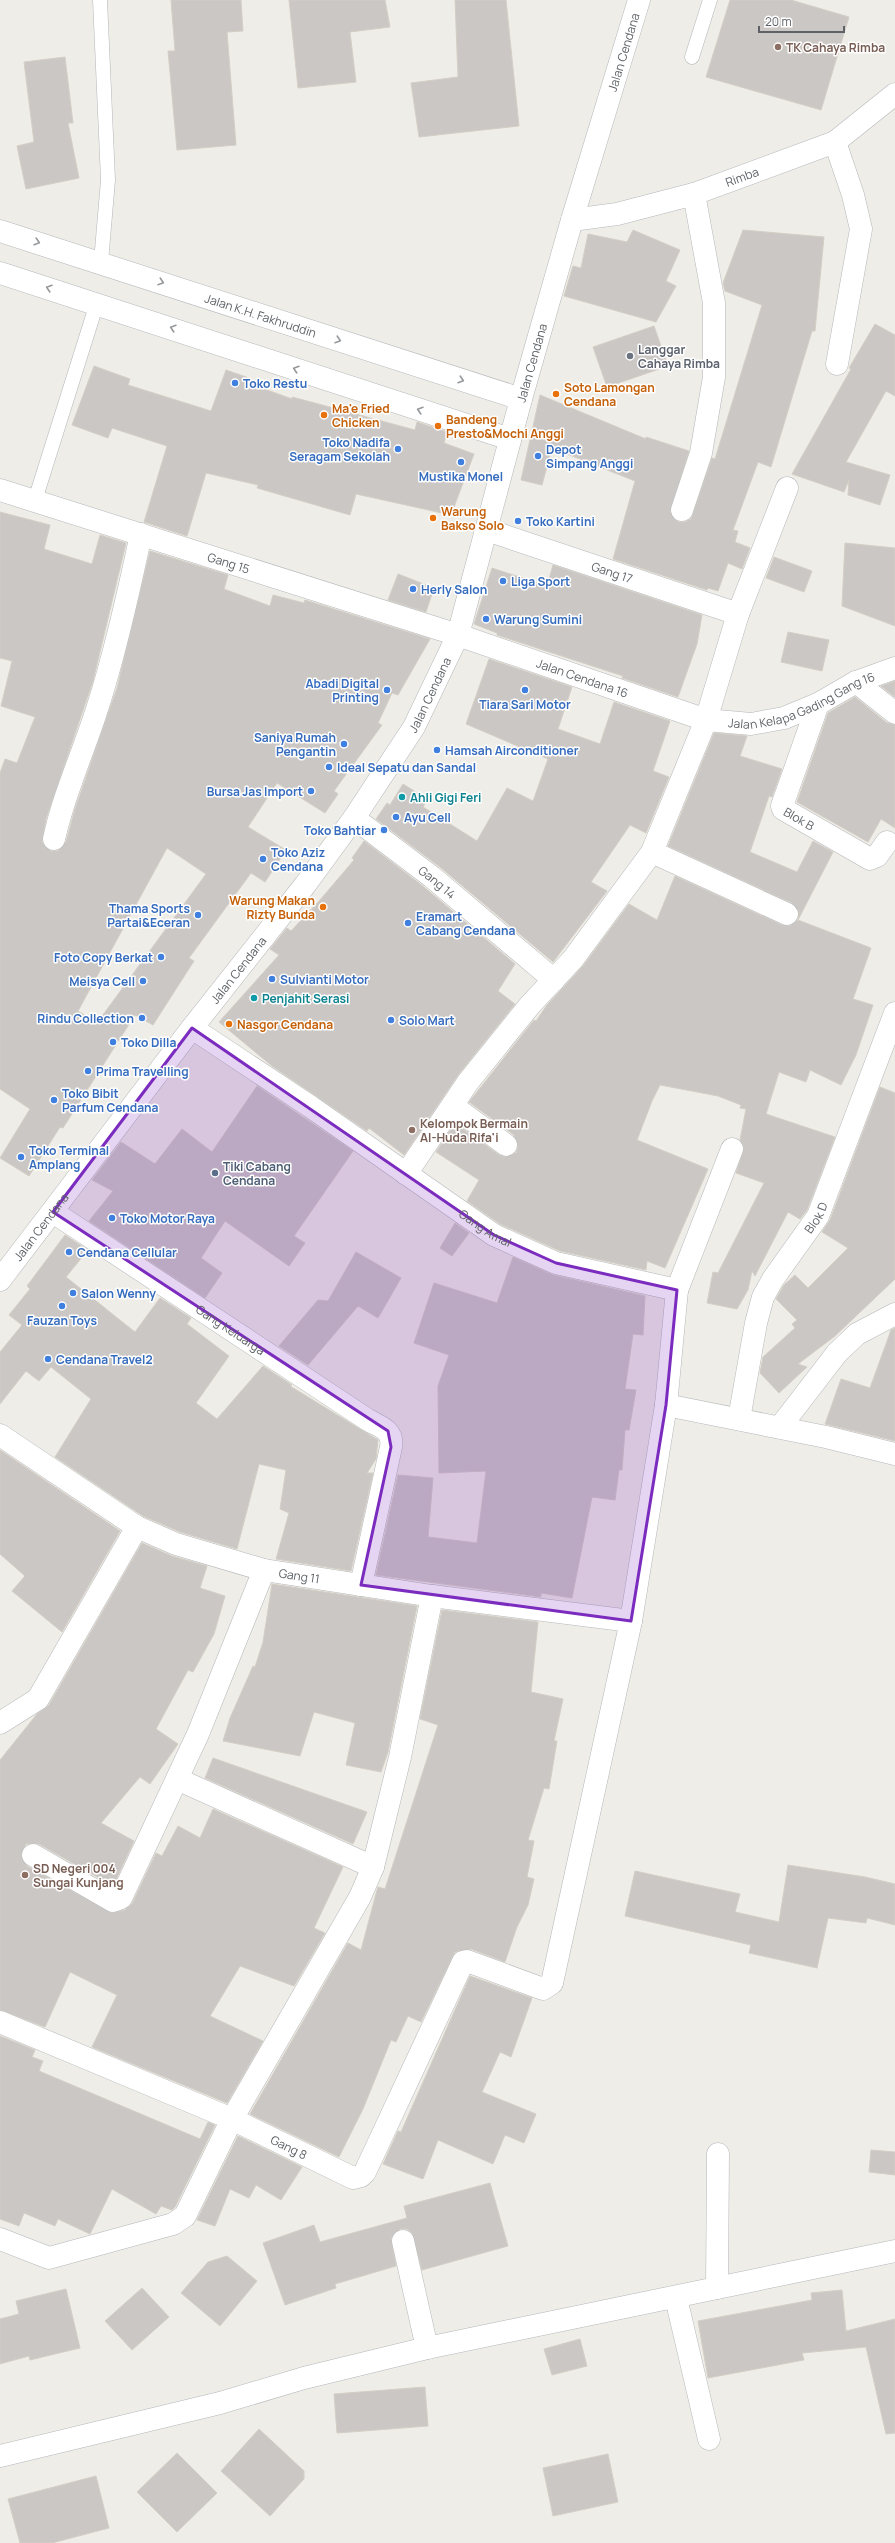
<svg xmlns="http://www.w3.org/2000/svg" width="895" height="2543" viewBox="0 0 895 2543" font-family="Manrope,sans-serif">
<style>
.building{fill:#cbc7c4;stroke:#d4cec5;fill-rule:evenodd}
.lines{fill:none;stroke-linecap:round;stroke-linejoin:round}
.service-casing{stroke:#b4b7ba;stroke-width:15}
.minor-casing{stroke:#b4b7ba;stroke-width:23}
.tertiary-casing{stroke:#b4b7ba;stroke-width:23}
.service{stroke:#fff;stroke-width:14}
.minor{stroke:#fff;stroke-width:22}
.tertiary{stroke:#fff;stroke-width:22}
.oneway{stroke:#96999c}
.marked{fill:#7b2cbf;fill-opacity:0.2;stroke:#7b2cbf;stroke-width:3;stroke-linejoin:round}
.education-dot{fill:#8d6e63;stroke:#fff;stroke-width:1.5}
.worship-dot{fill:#6b7280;stroke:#fff;stroke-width:1.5}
.shop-dot{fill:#3f7fe0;stroke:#fff;stroke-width:1.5}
.food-dot{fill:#e8710a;stroke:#fff;stroke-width:1.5}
.culture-dot{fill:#0f9aa8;stroke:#fff;stroke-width:1.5}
.service-dot{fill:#5c6f8a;stroke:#fff;stroke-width:1.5}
.labels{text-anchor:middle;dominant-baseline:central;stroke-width:3;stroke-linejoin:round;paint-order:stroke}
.education-label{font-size:12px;font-weight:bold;fill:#785e54;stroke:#fff;text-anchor:start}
.street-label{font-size:12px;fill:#5e6266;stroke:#fff}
.worship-label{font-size:12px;font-weight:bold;fill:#5b616d;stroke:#fff;text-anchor:start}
.shop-label{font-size:12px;font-weight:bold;fill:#366cbe;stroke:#fff;text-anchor:start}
.food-label{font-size:12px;font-weight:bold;fill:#c56008;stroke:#fff;text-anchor:start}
.culture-label{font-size:12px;font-weight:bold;fill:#0d838f;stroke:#fff;text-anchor:start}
.service-label{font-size:12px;font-weight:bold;fill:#4e5e75;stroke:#fff;text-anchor:start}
</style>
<rect width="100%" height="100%" fill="#efede7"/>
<path class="building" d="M 171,0 L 241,0 L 243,31 L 227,32 L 236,145 L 177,150 L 168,51 L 175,51 Z
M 289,0 L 385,0 L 390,27 L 350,32 L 356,82 L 298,88 Z
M 455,0 L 506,0 L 519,126 L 419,137 L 411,83 L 458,77 Z
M 730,0 L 791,0 L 849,17 L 821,110 L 706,77 Z
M 65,57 L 73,123 L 68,123 L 79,178 L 26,189 L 17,146 L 34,142 L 24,62 Z
M 633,230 L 680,250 L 666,281 L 676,286 L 656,322 L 564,296 L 573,266 L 581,268 L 588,234 L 627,242 Z
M 743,230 L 824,237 L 815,331 L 812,331 L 771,467 L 758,462 L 733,530 L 738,531 L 735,542 L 750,548 L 742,569 L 728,563 L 718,591 L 708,588 L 707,590 L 613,559 L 635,481 L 552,448 L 542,485 L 521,480 L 540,395 L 646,439 L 646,437 L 689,451 L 670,512 L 678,522 L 685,522 L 691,519 L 712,458 L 715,459 L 762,305 L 725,291 L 723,283 Z
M 875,324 L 895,335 L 895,396 L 886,391 L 846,462 L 890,475 L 880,505 L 848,495 L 849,480 L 844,492 L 792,474 L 851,369 L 849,368 Z
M 654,326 L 668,366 L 607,387 L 593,347 Z
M 94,366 L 130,379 L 128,385 L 211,411 L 226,370 L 249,378 L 248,383 L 292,399 L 292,397 L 311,402 L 415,430 L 417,422 L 447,432 L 444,443 L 474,454 L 451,515 L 356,494 L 350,515 L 257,488 L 258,485 L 206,473 L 187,536 L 144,522 L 167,446 L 112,428 L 108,438 L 72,425 Z
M 0,512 L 50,525 L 44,549 L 92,564 L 100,535 L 126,543 L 93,681 L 46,819 L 42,842 L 51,851 L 58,851 L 66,842 L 75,809 L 117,688 L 150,551 L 228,575 L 224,589 L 270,606 L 273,595 L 304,603 L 305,600 L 430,639 L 398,695 L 392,693 L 378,723 L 382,725 L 334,791 L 338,794 L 325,813 L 277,783 L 248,827 L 286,850 L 265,882 L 251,873 L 189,958 L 194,961 L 153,1025 L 135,1015 L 63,1128 L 60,1127 L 29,1176 L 0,1158 L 30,1109 L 0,1089 L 0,773 L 5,759 L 17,763 L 35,717 L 1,706 L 12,661 L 0,658 ZM 167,848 L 206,874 L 97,1023 L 78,1011 Z
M 845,543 L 895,548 L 895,626 L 842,606 Z
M 774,557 L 812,571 L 804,592 L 766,578 Z
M 553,565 L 702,615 L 697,644 L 678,697 L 622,678 L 623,676 L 497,635 L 497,633 L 474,624 L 492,568 L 547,586 Z
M 398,574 L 434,588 L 426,612 L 388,600 Z
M 788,632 L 829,640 L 822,671 L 781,662 Z
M 489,659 L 572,687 L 558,729 L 600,744 L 614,702 L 670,721 L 653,771 L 669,777 L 646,833 L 630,825 L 591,882 L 607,891 L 553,962 L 440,867 L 376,819 L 387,803 L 390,805 L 403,784 L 427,799 L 423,807 L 477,841 L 507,788 L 533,801 L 548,759 L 466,724 Z
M 895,681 L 895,697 L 881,686 Z
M 855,697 L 887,723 L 895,725 L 895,828 L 881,819 L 868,842 L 797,802 L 828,713 Z
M 714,733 L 747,736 L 740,756 L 782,769 L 772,797 L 769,796 L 750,852 L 797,872 L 813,841 L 833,852 L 798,920 L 799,912 L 792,903 L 668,846 Z
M 364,841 L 424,887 L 515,964 L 498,991 L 515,1004 L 458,1075 L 404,1155 L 369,1128 L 367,1131 L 272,1066 L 219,1022 L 279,955 L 270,949 L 287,928 L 291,931 L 320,900 L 354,860 L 352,858 Z
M 675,876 L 782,925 L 789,926 L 798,920 L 871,948 L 853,999 L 873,1005 L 856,1055 L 841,1085 L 810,1070 L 806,1082 L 779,1072 L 766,1114 L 835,1137 L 807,1210 L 800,1219 L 788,1212 L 755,1276 L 752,1271 L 748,1290 L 737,1309 L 707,1303 L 713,1272 L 718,1273 L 764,1183 L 736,1173 L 744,1148 L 740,1140 L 746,1109 L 740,1108 L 741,1105 L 718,1096 L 660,1085 L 652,1101 L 637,1140 L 708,1169 L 665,1268 L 647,1261 L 646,1270 L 560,1251 L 500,1224 L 467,1201 L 479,1180 L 436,1152 L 455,1123 L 499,1155 L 505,1157 L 516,1153 L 518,1146 L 514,1135 L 469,1102 L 534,1020 L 536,1021 L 547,1005 L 583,966 L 629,904 L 657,920 Z
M 257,1086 L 353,1151 L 294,1236 L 305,1243 L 289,1266 L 225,1221 L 201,1258 L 222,1273 L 205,1298 L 89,1221 L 113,1191 L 92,1180 L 121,1142 L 155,1164 L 182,1129 L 212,1152 Z
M 880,1087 L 895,1093 L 895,1279 L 835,1336 L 798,1364 L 807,1367 L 779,1393 L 760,1373 L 763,1357 L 795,1328 L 792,1324 L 797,1320 L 776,1299 L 784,1285 L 795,1275 L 808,1288 L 848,1248 L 822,1232 L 830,1220 Z
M 455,1223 L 469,1233 L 452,1256 L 440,1248 Z
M 65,1235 L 88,1250 L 66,1277 L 135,1332 L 160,1298 L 191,1318 L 187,1324 L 229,1356 L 196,1403 L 217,1419 L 263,1366 L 292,1385 L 290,1386 L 378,1440 L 376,1459 L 367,1473 L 373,1473 L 351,1571 L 276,1559 L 289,1513 L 280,1509 L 286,1470 L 259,1464 L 237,1549 L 180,1532 L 143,1516 L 55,1457 L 91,1399 L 51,1367 L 39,1381 L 26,1371 L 0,1404 L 0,1352 L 22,1325 L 9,1315 L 30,1289 L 27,1286 Z
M 356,1252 L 401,1278 L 378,1318 L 358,1306 L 308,1365 L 279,1346 L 318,1300 L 328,1301 Z
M 513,1257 L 553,1275 L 645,1296 L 643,1335 L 633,1334 L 625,1389 L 636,1390 L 629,1430 L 625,1430 L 622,1470 L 619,1470 L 615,1500 L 592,1497 L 572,1598 L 541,1593 L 541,1597 L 376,1575 L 398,1475 L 433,1478 L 428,1537 L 477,1543 L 486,1471 L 439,1473 L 438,1386 L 449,1355 L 414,1343 L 434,1283 L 497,1303 Z
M 895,1328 L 895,1441 L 825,1424 L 841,1379 L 870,1388 L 891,1330 Z
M 0,1450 L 120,1531 L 62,1632 L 12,1591 L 25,1576 L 0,1554 Z
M 142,1543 L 172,1556 L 207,1566 L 200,1588 L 225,1596 L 214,1634 L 193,1672 L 188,1670 L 156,1729 L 178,1744 L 150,1784 L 140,1777 L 101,1823 L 134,1841 L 113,1886 L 39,1844 L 26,1844 L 21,1855 L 27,1866 L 112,1913 L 125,1910 L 132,1904 L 156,1853 L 162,1856 L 178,1826 L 200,1838 L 213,1809 L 343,1867 L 314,1928 L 325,1933 L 294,1986 L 240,1966 L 210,2016 L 263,2041 L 227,2103 L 92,2047 L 117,1995 L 70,1972 L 45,2027 L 0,2010 L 0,1760 L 37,1714 L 49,1705 Z
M 272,1584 L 417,1606 L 388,1752 L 381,1772 L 346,1765 L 355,1723 L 314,1712 L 300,1756 L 223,1741 L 230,1718 L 253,1666 L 255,1667 L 263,1642 Z
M 442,1610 L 538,1622 L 531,1692 L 563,1699 L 554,1741 L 557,1741 L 549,1789 L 544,1788 L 528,1840 L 534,1841 L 527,1877 L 534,1879 L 528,1905 L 517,1927 L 505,1962 L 471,1949 L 455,1952 L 421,2022 L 408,2016 L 396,2042 L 391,2040 L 363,2109 L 339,2157 L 250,2114 L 348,1943 L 361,1950 L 377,1890 L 378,1887 L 385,1889 L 438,1725 L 420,1719 Z
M 213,1758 L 367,1812 L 353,1844 L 205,1778 Z
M 788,1865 L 865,1877 L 895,1884 L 895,1925 L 867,1918 L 866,1923 L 828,1918 L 817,1968 L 749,1953 L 751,1945 L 625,1916 L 635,1871 L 740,1894 L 735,1912 L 779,1922 Z
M 470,1976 L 532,1998 L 511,2057 L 500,2052 L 482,2092 L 536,2114 L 524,2143 L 505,2135 L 493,2164 L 438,2140 L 423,2179 L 383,2164 L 398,2131 L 401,2132 Z
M 0,2036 L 35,2050 L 32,2057 L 43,2061 L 39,2071 L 200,2139 L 208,2122 L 215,2125 L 175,2207 L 172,2210 L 161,2206 L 156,2214 L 112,2189 L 90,2234 L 58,2219 L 55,2226 L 24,2213 L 19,2226 L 0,2219 Z
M 238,2136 L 302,2167 L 281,2200 L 256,2185 L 249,2198 L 230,2189 L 215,2226 L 197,2220 Z
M 871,2150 L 895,2152 L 895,2175 L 869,2172 Z
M 490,2183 L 508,2246 L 422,2270 L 412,2233 L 407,2229 L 400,2229 L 391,2238 L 396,2266 L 335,2284 L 336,2288 L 285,2305 L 263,2243 L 314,2225 L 320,2242 L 407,2218 L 404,2206 Z
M 227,2256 L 257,2281 L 220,2326 L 181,2293 L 208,2262 Z
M 142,2288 L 169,2317 L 132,2350 L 105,2321 Z
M 66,2289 L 80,2348 L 30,2360 L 29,2356 L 0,2364 L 0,2319 L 19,2314 L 16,2301 Z
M 842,2290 L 846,2331 L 895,2319 L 895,2433 L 886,2434 L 866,2347 L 802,2353 L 804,2360 L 708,2378 L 698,2321 L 812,2300 L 811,2293 Z
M 580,2339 L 587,2366 L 552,2375 L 544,2349 Z
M 425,2387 L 428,2426 L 337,2433 L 334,2394 Z
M 259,2429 L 304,2471 L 304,2479 L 270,2516 L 221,2471 Z
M 177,2453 L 217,2493 L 177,2532 L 137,2492 Z
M 608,2454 L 618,2502 L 553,2516 L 543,2468 Z
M 96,2476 L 109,2528 L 52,2543 L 20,2543 L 8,2499 Z"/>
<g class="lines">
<g class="service-casing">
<path id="service" d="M 100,0 L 108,180 L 101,262
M 692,57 L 710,0
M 35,500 L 97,303"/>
</g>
<g class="minor-casing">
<g id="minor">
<path d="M 835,142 L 853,195 L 861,229 L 837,364"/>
<path id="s1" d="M 572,220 L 617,214 L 694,194 L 835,142 L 895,94"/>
<path id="s2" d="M 0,490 L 458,635 L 706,720 L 751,724 L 784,718 L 818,704 L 856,682 L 895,668"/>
<path d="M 682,510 L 701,453 L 714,377 L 714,303 L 694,194"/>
<path id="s3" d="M 487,530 L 738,614"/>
<path d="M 856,682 L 895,713"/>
<path id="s4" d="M 818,704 L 782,806 L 783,809 L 870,859 L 877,856 L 887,842"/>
<path id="s5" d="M 354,818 L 432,877 L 554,980"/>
<path d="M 54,839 C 64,793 84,751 98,706 C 116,650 129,591 141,534"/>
<path d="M 652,852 L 787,914"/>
<path id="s6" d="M 192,1028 L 311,1107 L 494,1235 L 556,1263 L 677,1290 L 732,1149"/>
<path d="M 453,1106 L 506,1145"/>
<path d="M 406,1174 L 468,1082 L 530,1005 L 573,959 L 652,852 L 706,720 L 738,614 L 787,488"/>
<path id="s7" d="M 53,1212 L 368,1420 C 380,1427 394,1430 391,1447 L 361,1585"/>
<path d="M 666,1405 L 677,1290"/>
<path id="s8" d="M 739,1419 L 756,1323 L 763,1297 L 773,1279 L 818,1216 L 895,1013"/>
<path d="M 780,1427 L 837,1353 L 857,1334 L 895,1314"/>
<path id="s9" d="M 0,1435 L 137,1527 L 176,1544 L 264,1570 L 432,1596 L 631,1621"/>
<path d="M 0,1723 L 38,1699 L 137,1527"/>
<path d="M 177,1779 L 373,1867"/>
<path d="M 33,1855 L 113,1901 L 121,1898 L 198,1734 L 264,1570"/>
<path id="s10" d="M 0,2022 L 232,2119 L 353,2178 L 361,2176 L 365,2172 L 463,1962 L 467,1961 L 543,1989 L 552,1983 L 631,1621 L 666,1405 L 826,1437 L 895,1454"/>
<path d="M 0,2239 L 49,2258 L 173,2224 L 185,2216 L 232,2119 L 360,1897 L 373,1867 L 400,1757 L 432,1596"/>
<path d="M 403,2241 L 427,2348"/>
<path d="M 717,2288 L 718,2154"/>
<path d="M 676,2298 L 709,2439"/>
<path d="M 0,2456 L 220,2403 L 304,2378 L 427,2348 L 895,2251"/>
</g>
</g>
<g class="tertiary-casing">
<g id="tertiary">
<path id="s11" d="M 0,231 L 521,399"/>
<path d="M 0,273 L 510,439"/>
<path id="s12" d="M 0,1280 L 192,1028 L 305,885 L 354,818 L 414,727 L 458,635 L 521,399 L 572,220 L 639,0"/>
</g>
</g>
<use href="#service" class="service"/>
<use href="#minor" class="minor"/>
<use href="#tertiary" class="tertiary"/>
</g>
<defs><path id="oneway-chevron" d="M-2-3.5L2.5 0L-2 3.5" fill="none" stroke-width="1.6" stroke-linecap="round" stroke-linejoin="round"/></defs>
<g class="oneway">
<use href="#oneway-chevron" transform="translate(37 242) rotate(17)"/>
<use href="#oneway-chevron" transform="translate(161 282) rotate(18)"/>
<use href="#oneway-chevron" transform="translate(49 288) rotate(-163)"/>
<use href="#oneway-chevron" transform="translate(173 328) rotate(-162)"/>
<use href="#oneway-chevron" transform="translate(338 340) rotate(18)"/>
<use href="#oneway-chevron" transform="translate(296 369) rotate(-162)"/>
<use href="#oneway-chevron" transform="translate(461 380) rotate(18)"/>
<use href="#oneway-chevron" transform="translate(420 410) rotate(-162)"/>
</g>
<path class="marked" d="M 192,1028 L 494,1235 L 556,1263 L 677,1290 L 666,1405 L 631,1621 L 361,1585 L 391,1447 L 388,1431 L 53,1212 Z"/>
<g class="education-dot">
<circle cx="778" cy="47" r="4"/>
<circle cx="412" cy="1130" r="4"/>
<circle cx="25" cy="1875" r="4"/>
</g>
<circle class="worship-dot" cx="630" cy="356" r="4"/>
<g class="shop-dot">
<circle cx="235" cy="383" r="4"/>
<circle cx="398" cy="449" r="4"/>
<circle cx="538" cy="456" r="4"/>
<circle cx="461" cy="462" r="4"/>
<circle cx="518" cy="521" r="4"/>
<circle cx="503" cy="581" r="4"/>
<circle cx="413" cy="589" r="4"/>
<circle cx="486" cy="619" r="4"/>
<circle cx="387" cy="690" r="4"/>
<circle cx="525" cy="690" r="4"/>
<circle cx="344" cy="744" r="4"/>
<circle cx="437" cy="750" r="4"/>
<circle cx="329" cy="767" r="4"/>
<circle cx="311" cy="791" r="4"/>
<circle cx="396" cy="817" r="4"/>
<circle cx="384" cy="830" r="4"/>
<circle cx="263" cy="859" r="4"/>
<circle cx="198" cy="915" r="4"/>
<circle cx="408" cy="923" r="4"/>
<circle cx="161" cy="957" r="4"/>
<circle cx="272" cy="979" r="4"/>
<circle cx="143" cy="981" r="4"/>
<circle cx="142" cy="1018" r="4"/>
<circle cx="391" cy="1020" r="4"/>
<circle cx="113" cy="1042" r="4"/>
<circle cx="88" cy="1071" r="4"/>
<circle cx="54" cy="1100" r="4"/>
<circle cx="21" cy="1157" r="4"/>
<circle cx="112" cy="1218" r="4"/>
<circle cx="69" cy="1252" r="4"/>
<circle cx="73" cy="1293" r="4"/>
<circle cx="62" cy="1306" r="4"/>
<circle cx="48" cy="1359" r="4"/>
</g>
<g class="food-dot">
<circle cx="556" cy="394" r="4"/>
<circle cx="324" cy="415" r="4"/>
<circle cx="438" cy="426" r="4"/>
<circle cx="433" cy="518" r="4"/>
<circle cx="323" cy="907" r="4"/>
<circle cx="229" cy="1024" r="4"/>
</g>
<g class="culture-dot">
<circle cx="402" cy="797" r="4"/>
<circle cx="254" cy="998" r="4"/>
</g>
<circle class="service-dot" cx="215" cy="1173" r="4"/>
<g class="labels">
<g class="education-label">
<text x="786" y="47">TK Cahaya Rimba</text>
<text x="420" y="1123">Kelompok Bermain<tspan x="420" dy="14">Al-Huda Rifa'i</tspan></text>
<text x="33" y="1868">SD Negeri 004<tspan x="33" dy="14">Sungai Kunjang</tspan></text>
</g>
<g class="street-label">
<text stroke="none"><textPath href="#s12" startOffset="1399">Jalan Cendana</textPath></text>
<text stroke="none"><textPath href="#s1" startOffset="176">Rimba</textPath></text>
<text stroke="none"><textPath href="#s11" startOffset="274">Jalan K.H. Fakhruddin</textPath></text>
<text stroke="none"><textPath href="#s12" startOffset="1075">Jalan Cendana</textPath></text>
<text stroke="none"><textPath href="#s2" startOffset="240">Gang 15</textPath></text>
<text stroke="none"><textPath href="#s3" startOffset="132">Gang 17</textPath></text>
<text stroke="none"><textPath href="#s2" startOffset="612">Jalan Cendana 16</textPath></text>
<text stroke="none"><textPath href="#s12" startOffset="727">Jalan Cendana</textPath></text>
<text stroke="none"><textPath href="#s2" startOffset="843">Jalan Kelapa Gading Gang 16</textPath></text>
<text stroke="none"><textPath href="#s4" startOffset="130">Blok B</textPath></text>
<text stroke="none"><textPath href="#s5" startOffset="105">Gang 14</textPath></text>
<text stroke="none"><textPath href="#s12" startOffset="391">Jalan Cendana</textPath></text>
<text stroke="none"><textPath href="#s8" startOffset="220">Blok D</textPath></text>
<text stroke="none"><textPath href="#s12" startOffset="67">Jalan Cendana</textPath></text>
<text stroke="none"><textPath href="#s6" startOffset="355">Gang Amal</textPath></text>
<text stroke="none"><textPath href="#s7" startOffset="213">Gang Keluarga</textPath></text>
<text stroke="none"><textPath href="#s9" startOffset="335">Gang 11</textPath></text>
<text stroke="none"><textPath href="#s10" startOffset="315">Gang 8</textPath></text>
</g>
<g class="worship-label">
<text x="638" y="349">Langgar<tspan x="638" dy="14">Cahaya Rimba</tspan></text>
</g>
<g class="shop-label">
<text x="243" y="383">Toko Restu</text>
<text x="390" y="442" text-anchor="end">Toko Nadifa<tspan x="390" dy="14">Seragam Sekolah</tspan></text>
<text x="546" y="449">Depot<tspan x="546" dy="14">Simpang Anggi</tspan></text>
<text x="461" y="476" text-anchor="middle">Mustika Monel</text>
<text x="526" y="521">Toko Kartini</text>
<text x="511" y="581">Liga Sport</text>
<text x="421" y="589">Herly Salon</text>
<text x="494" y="619">Warung Sumini</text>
<text x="379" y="683" text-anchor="end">Abadi Digital<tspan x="379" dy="14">Printing</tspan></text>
<text x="525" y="704" text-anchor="middle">Tiara Sari Motor</text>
<text x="336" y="737" text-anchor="end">Saniya Rumah<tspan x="336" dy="14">Pengantin</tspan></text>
<text x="445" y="750">Hamsah Airconditioner</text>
<text x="337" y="767">Ideal Sepatu dan Sandal</text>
<text x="303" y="791" text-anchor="end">Bursa Jas Import</text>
<text x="404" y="817">Ayu Cell</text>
<text x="376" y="830" text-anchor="end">Toko Bahtiar</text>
<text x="271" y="852">Toko Aziz<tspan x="271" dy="14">Cendana</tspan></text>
<text x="190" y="908" text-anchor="end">Thama Sports<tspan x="190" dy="14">Partai&amp;Eceran</tspan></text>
<text x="416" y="916">Eramart<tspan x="416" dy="14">Cabang Cendana</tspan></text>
<text x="153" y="957" text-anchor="end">Foto Copy Berkat</text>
<text x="280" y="979">Sulvianti Motor</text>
<text x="135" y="981" text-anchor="end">Meisya Cell</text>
<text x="134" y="1018" text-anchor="end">Rindu Collection</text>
<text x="399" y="1020">Solo Mart</text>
<text x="121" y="1042">Toko Dilla</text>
<text x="96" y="1071">Prima Travelling</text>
<text x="62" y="1093">Toko Bibit<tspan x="62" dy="14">Parfum Cendana</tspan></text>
<text x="29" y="1150">Toko Terminal<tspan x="29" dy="14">Amplang</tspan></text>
<text x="120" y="1218">Toko Motor Raya</text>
<text x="77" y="1252">Cendana Cellular</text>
<text x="81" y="1293">Salon Wenny</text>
<text x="62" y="1320" text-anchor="middle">Fauzan Toys</text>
<text x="56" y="1359">Cendana Travel2</text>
</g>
<g class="food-label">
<text x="564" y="387">Soto Lamongan<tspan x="564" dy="14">Cendana</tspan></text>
<text x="332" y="408">Ma'e Fried<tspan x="332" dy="14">Chicken</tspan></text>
<text x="446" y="419">Bandeng<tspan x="446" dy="14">Presto&amp;Mochi Anggi</tspan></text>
<text x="441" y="511">Warung<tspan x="441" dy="14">Bakso Solo</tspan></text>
<text x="315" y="900" text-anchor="end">Warung Makan<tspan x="315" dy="14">Rizty Bunda</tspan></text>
<text x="237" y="1024">Nasgor Cendana</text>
</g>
<g class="culture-label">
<text x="410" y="797">Ahli Gigi Feri</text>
<text x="262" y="998">Penjahit Serasi</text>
</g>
<g class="service-label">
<text x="223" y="1166">Tiki Cabang<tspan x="223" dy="14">Cendana</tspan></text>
</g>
</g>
<path d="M759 26v6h85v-6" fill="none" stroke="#5e6266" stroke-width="2"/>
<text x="765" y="26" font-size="12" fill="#5e6266" stroke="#ffffff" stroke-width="3" paint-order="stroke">20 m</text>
</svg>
